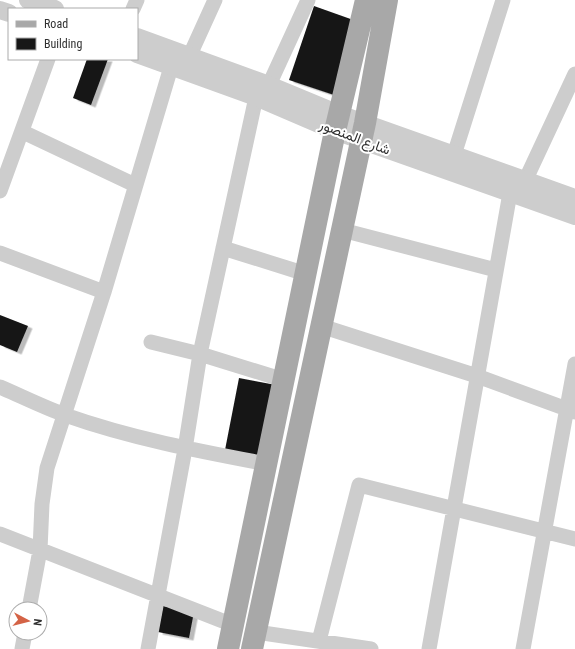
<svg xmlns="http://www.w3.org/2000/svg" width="575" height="649" viewBox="0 0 575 649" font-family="'Roboto Condensed',Vazirmatn,sans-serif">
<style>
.building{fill:#171717;filter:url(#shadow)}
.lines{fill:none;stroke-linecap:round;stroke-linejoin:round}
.minor{stroke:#cdcdcd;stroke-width:15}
.tertiary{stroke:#cdcdcd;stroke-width:18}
.primary{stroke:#a8a8a8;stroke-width:22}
.labels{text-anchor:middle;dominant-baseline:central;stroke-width:4;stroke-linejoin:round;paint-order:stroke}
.street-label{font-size:14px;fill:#303030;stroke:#fff}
</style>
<defs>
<filter id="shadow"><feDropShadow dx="4.5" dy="2.5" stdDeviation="0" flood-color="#0004"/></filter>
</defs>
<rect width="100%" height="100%" fill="#fff"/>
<path class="building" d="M 314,6 L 359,22 L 334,95 L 289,80 Z
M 87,59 L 108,59 L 91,105 L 73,98 Z
M 0,315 L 28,326 L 17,352 L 0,345 Z
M 239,378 L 276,385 L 262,457 L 225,450 Z
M 163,606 L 194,612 L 189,638 L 158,632 Z"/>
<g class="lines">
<path class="minor" d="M 133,9 L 137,0
M 190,55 L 215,0
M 23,132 L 135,185
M 454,155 L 503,0
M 525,181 L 575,74
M 0,191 L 48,59
M 342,230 L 496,270
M 223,248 L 306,274
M 0,253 L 104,292
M 321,326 L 477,376 L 575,412
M 151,342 L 200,354 L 284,380
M 0,387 C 21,396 43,407 65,415 C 130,438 198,451 267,464
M 0,534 L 233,625
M 29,609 L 40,550 L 42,504 L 47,468 L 104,292 L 174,57
M 256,632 L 371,649
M 319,641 L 359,485 L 575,539
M 22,649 L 25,633
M 148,649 L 185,449 L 200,354 L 256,97 L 269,85 L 308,0
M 429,649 L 510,193
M 523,649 L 575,364"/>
<path class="tertiary" d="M 28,0 L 55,9
M 0,10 L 9,13
M 137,37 L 269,85 L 339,114 L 575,198
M 137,54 L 256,97 L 335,131 L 575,216"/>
<path class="primary" d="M 228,649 L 335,131 L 366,0
M 252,649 L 365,123 L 387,0"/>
</g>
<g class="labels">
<g class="street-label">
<text transform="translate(355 137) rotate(21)">شارع المنصور</text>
</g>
</g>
<rect x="8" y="8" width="130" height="52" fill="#ffffff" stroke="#acacac"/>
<rect x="16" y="21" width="20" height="6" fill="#a8a8a8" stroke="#acacac"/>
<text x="44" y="28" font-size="12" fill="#303030">Road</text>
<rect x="16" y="38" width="20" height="12" fill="#171717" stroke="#acacac"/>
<text x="44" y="48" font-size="12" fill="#303030">Building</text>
<g transform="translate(28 621) rotate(97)"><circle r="19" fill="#ffffff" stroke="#acacac"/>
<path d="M0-3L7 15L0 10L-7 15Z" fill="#d46346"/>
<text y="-6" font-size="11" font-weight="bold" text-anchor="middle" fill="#303030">N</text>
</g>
</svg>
